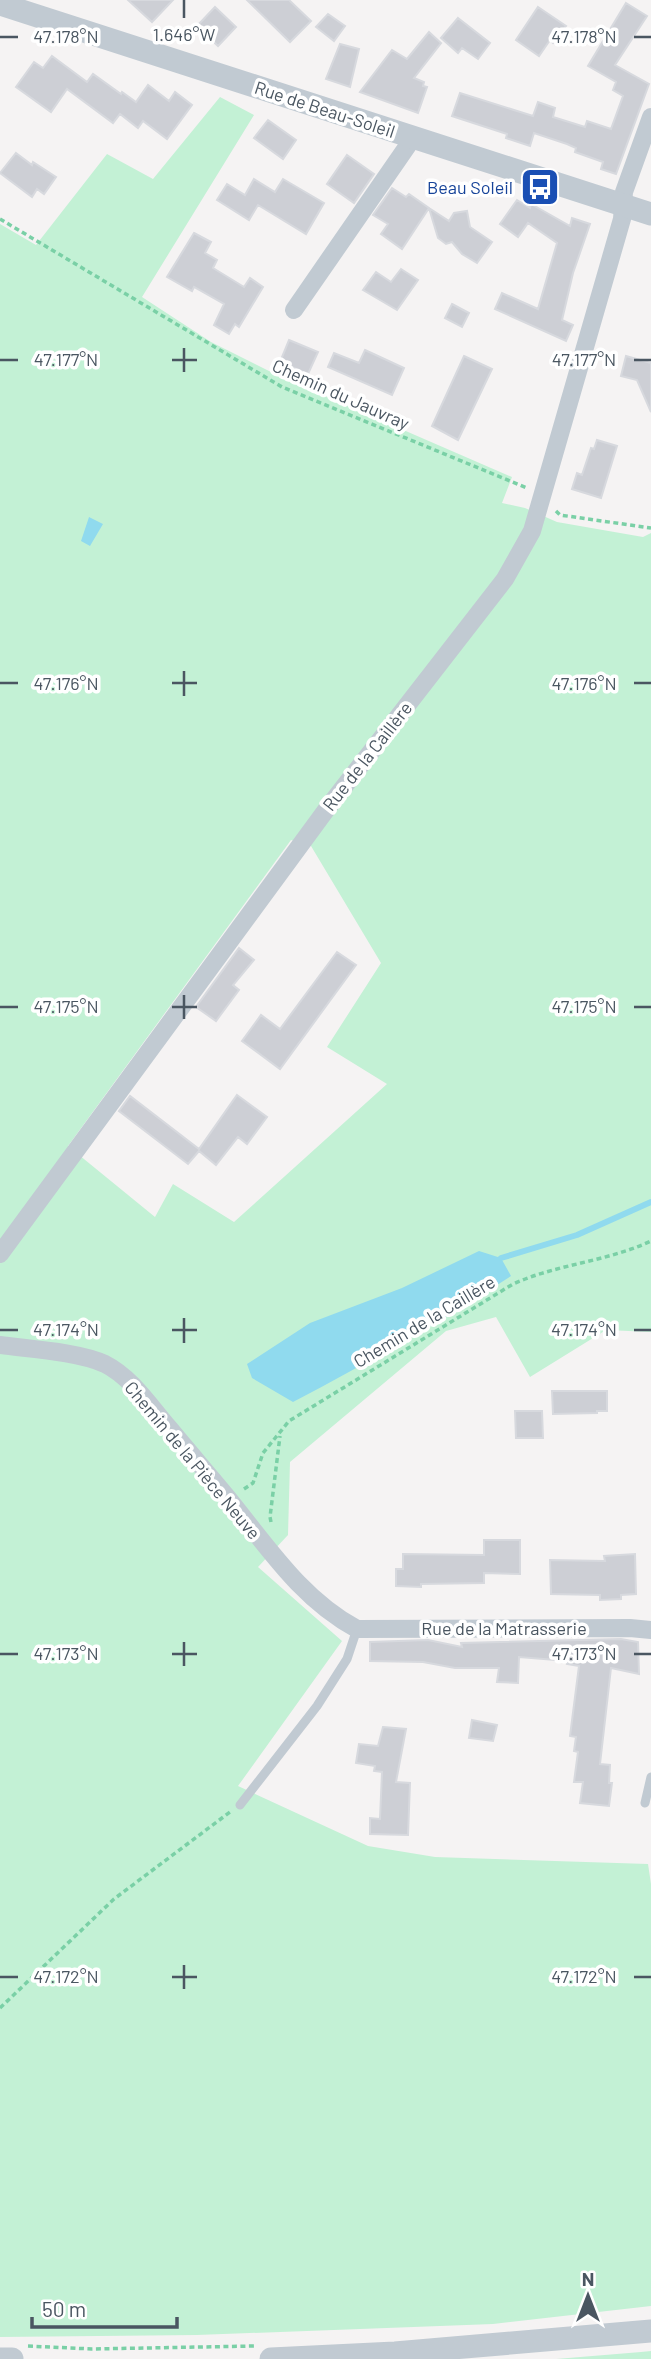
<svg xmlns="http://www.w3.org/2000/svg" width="651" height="2359" viewBox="0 0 651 2359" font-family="Barlow,sans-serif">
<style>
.green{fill:#c3f1d5;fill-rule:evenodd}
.water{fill:#90daee}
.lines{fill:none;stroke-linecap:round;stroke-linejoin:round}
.stream{stroke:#90daee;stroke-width:6}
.building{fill:#cdcfd5;stroke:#d7d9de;stroke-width:2}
.path{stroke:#7ad0a6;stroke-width:3.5;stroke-dasharray:5 3.5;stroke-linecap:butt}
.service{stroke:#c1cad2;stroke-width:9}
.minor{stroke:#c1cad2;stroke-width:18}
.tertiary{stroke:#c1cad2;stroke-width:23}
.ticks{fill:none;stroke:#4a5661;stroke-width:2.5}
.labels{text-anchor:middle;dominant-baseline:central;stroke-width:7;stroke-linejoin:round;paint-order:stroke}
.street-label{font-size:18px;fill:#4a5661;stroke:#fff}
.transit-label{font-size:18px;fill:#164399;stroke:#fff;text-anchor:end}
.ticks-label{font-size:18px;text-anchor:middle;fill:#4a5661;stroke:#fff;stroke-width:7;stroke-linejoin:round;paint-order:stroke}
</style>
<rect width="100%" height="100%" fill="#f5f3f3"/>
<path class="green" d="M 220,97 L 254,115 L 142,297 L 211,342 L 279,376 L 512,477 L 502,503 L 525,508 L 557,522 L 643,537 L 651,533 L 651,1332 L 606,1330 L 530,1377 L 496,1317 L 446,1331 L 290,1462 L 288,1535 L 258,1567 L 342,1641 L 238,1786 L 368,1846 L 435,1857 L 648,1864 L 651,1884 L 651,2306 L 493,2324 L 197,2335 L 0,2337 L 0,224 L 36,245 L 107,154 L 153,179 ZM 291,840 L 311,846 L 381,963 L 327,1047 L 387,1084 L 234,1222 L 173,1184 L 155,1217 L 68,1146 Z
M 651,2351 L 651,2359 L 556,2359 L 641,2352 Z"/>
<path class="water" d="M 89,517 L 103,524 L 90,546 L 81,541 Z
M 479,1251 L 501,1258 L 511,1276 C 440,1322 367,1363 293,1402 L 252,1378 L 247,1364 L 310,1323 L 402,1288 Z"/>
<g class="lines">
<path class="stream" d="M 501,1258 L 577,1235 L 651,1202"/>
</g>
<path class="building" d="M 128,0 L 173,0 L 152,22 Z
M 247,0 L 289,0 L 311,21 L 290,42 Z
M 626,3 L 647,16 L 615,65 L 649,84 L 616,174 L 601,169 L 603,162 L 575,152 L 576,148 L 567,144 L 534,133 L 530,146 L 506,138 L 507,134 L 452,116 L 460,93 L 533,116 L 538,102 L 555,108 L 553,117 L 585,127 L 587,121 L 611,129 L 623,96 L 613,90 L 616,82 L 588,66 Z
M 215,7 L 236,27 L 218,46 L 197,26 Z
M 538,7 L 566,26 L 553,43 L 550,40 L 539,56 L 516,40 Z
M 328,14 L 345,26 L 334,41 L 316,27 Z
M 458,18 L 490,43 L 478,59 L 462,48 L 458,53 L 441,38 Z
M 429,32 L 441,43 L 414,78 L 424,82 L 423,86 L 427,87 L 418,113 L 360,92 L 392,50 L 407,59 Z
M 340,44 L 359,49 L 350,87 L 326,79 Z
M 52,56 L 87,82 L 93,74 L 121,94 L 122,92 L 136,102 L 148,85 L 169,101 L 175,92 L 192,105 L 167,139 L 143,121 L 138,128 L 120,114 L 113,123 L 67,89 L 51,112 L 16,87 L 34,62 L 43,68 Z
M 268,120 L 296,140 L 283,159 L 254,138 Z
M 16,153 L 32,165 L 33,162 L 56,177 L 44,194 L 37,189 L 32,197 L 0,173 Z
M 347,155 L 374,174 L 354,203 L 327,184 Z
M 254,179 L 275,192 L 283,179 L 324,203 L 306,234 L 258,205 L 249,220 L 217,200 L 227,184 L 245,195 Z
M 392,188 L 406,197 L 409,194 L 429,208 L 402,249 L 381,234 L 388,224 L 373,215 Z
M 517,200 L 530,208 L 531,204 L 570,226 L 572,218 L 590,224 L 573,273 L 562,320 L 573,325 L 566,341 L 495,309 L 502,293 L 538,309 L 557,243 L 528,223 L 518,237 L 500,224 Z
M 429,208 L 449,221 L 454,213 L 467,211 L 470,227 L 492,242 L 477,263 L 462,254 L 452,242 L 446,244 L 438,238 Z
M 194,233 L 211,242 L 205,253 L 217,260 L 213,268 L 244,287 L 250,278 L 263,287 L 239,327 L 235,324 L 229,334 L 214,325 L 224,304 L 194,287 L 192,291 L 167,277 Z
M 401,269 L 418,280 L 397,310 L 363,290 L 376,272 L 391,282 Z
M 452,304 L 469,313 L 462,327 L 445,318 Z
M 289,340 L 318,352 L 308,374 L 280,362 Z
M 365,350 L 404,368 L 392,395 L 328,367 L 334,353 L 359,363 Z
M 464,356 L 492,369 L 458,440 L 432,426 Z
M 626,356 L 651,363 L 651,412 L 637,380 L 621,376 Z
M 597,440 L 617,446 L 601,498 L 572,489 L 577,473 L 582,475 L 591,448 L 594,449 Z
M 239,948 L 254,960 L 233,985 L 239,990 L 216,1021 L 196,1007 Z
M 337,952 L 356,965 L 280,1069 L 242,1041 L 261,1015 L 280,1029 Z
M 237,1095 L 267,1117 L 247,1144 L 238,1137 L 216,1165 L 199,1151 L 188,1164 L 119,1111 L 130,1096 L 199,1149 Z
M 552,1391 L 607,1391 L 607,1411 L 597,1411 L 597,1413 L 553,1414 Z
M 515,1411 L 542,1411 L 543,1438 L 516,1438 Z
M 484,1540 L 520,1540 L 520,1574 L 484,1573 L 484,1583 L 421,1584 L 421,1587 L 396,1586 L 396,1569 L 403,1569 L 403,1554 L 484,1555 Z
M 635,1554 L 636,1594 L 621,1595 L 621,1599 L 600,1600 L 600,1595 L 551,1594 L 550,1560 L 605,1561 L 604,1556 Z
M 621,1639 L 638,1642 L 639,1674 L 611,1668 L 600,1764 L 610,1765 L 609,1783 L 612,1783 L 609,1806 L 580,1803 L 583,1782 L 574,1782 L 578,1752 L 574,1751 L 576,1737 L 570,1736 L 579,1666 L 567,1664 L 568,1661 L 519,1657 L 518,1683 L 497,1682 L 499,1668 L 455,1668 L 423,1662 L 370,1661 L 370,1642 L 428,1640 L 462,1647 L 461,1643 Z
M 472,1720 L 497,1725 L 493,1741 L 469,1738 Z
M 383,1727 L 406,1729 L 396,1782 L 410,1783 L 408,1835 L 370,1834 L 370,1818 L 380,1819 L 382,1772 L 374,1771 L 375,1766 L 356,1763 L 359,1744 L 378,1746 Z"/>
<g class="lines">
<path class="path" d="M 0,219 L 282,387 L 527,488
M 556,511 L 560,515 L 651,528
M 244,1489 L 253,1483 L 263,1453 L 289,1421 L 513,1284 C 557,1264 606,1262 651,1241
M 271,1522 L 270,1517 L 280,1436
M 0,2008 L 114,1899 L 230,1812
M 28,2346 L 92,2349 L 255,2346"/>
<path class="service" d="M 645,1803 L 651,1777
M 240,1805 L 317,1706 L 347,1659 L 357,1629"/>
<path class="minor" d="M 294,310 L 413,138
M 0,1254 L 329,806 L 505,579 L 532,531 L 622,219 L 624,192 L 651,117
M 0,1345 C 30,1349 79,1352 105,1364 C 131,1377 150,1406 169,1428 C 188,1451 208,1474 227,1497 C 267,1546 301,1599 357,1629 L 630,1628 L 651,1630"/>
<path class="tertiary" d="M 0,4 L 651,214
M 0,2359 L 12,2359
M 271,2359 L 395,2353 L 651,2331"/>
</g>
<path class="ticks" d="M 184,0 L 184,18M 0,37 L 18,37M 634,37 L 651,37M 184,348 L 184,372M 0,360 L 18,360M 172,360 L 197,360M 634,360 L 651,360M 184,671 L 184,696M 0,683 L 18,683M 172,683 L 197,683M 634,683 L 651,683M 184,995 L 184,1019M 0,1007 L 18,1007M 172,1007 L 197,1007M 634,1007 L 651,1007M 184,1318 L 184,1343M 0,1330 L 18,1330M 172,1330 L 197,1330M 634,1330 L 651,1330M 184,1642 L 184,1666M 0,1654 L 18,1654M 172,1654 L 197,1654M 634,1654 L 651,1654M 184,1965 L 184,1989M 0,1977 L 18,1977M 172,1977 L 197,1977M 634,1977 L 651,1977"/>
<defs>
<g id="bus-square" transform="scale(2.0125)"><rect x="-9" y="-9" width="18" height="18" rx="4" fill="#1a4fb4" stroke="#fff"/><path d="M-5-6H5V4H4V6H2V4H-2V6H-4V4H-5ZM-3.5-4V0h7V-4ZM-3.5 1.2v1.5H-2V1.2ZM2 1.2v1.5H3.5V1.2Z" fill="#fff"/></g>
</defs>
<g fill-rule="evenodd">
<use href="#bus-square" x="540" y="187"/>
</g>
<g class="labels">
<g class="street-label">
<text transform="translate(325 109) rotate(18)">Rue de Beau-Soleil</text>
<text transform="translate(341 394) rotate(24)">Chemin du Jauvray</text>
<text transform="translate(367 756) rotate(-52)">Rue de la Caillère</text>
<text transform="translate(424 1321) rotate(-31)">Chemin de la Caillère</text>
<text transform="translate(193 1460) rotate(50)">Chemin de la Pièce Neuve</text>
<text x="504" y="1628">Rue de la Matrasserie</text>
</g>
<g class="transit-label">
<text x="513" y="187">Beau Soleil</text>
</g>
</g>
<g class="ticks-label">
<text x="184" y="41">1.646°W</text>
<text x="66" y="43">47.178°N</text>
<text x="584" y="43">47.178°N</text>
<text x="66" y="366">47.177°N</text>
<text x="584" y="366">47.177°N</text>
<text x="66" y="690">47.176°N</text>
<text x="584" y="690">47.176°N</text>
<text x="66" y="1013">47.175°N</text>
<text x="584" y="1013">47.175°N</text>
<text x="66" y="1336">47.174°N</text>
<text x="584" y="1336">47.174°N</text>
<text x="66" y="1660">47.173°N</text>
<text x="584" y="1660">47.173°N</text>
<text x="66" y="1983">47.172°N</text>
<text x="584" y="1983">47.172°N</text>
</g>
<g transform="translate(588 2296)" stroke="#ffffff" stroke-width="5" paint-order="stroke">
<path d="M0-5L12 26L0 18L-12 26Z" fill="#4a5661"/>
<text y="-10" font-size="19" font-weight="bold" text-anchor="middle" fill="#4a5661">N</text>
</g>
<path d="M32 2317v10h145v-10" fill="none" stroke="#4a5661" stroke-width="3.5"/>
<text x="42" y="2317" font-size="21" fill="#4a5661" stroke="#ffffff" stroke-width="5" paint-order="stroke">50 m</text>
</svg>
